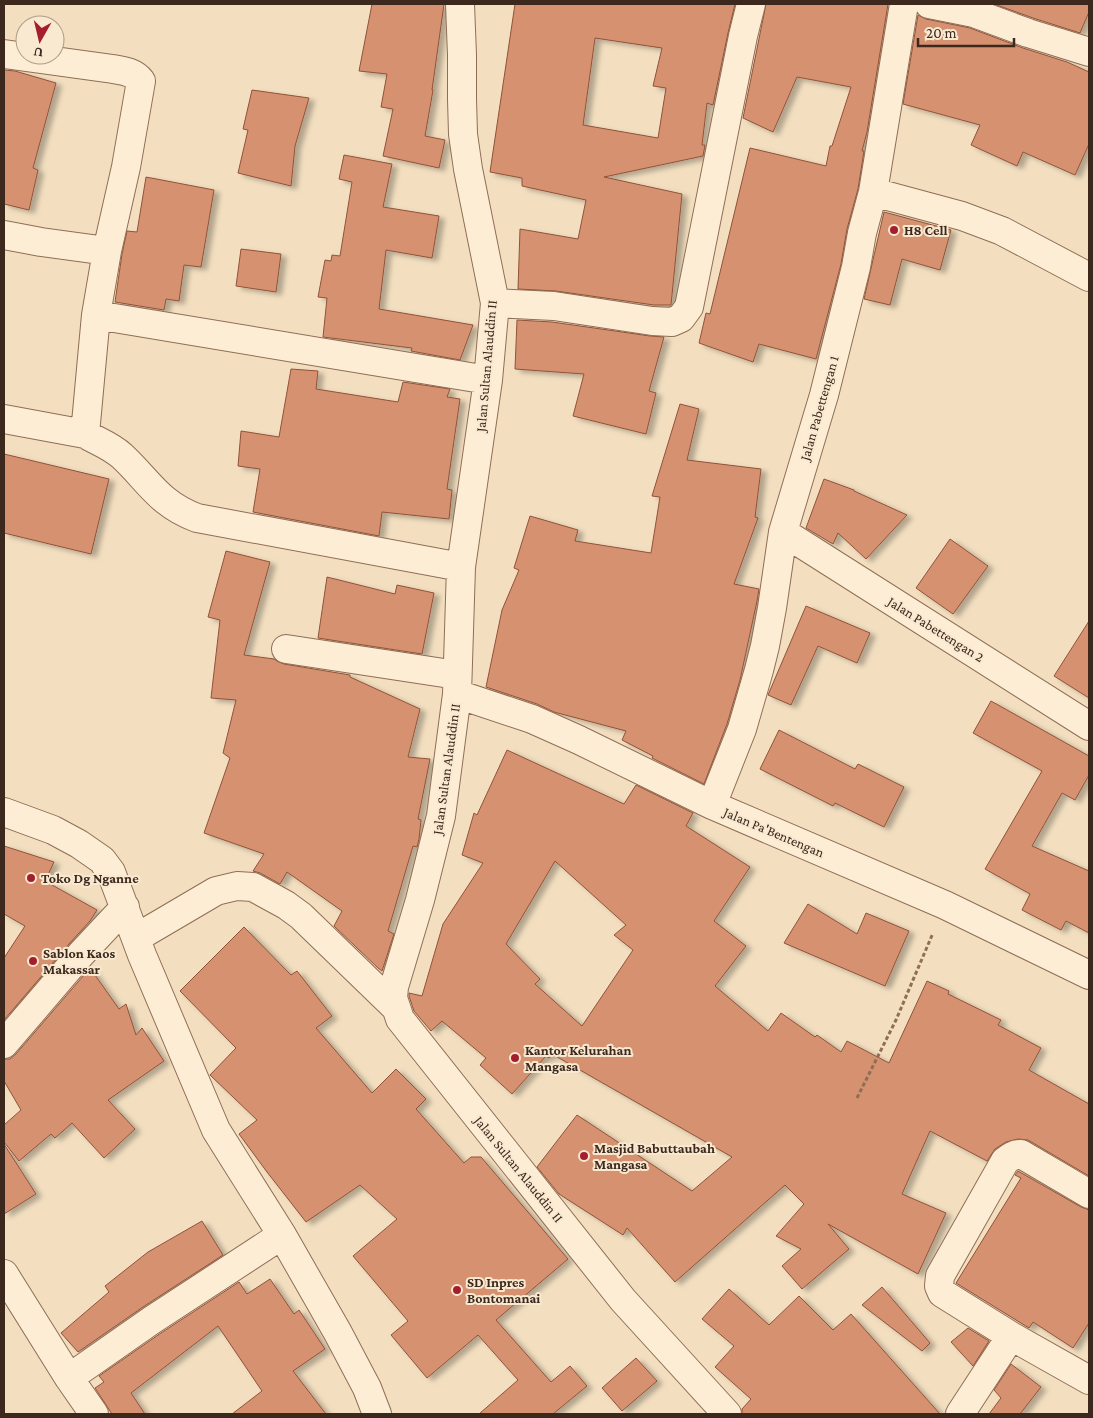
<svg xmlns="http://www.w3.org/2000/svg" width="1093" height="1418" viewBox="0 0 1093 1418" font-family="'Crimson Pro',serif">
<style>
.building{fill:#d69171;stroke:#915238;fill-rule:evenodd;filter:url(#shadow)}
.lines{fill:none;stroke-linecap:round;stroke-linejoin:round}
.minor-casing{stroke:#8f6e56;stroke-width:30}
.path{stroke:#8f6e56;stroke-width:3;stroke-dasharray:4 2.5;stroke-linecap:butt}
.minor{stroke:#fdedd5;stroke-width:28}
.poi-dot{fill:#a51e2d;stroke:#f9e9d1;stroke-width:2}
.labels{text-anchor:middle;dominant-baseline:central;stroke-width:4;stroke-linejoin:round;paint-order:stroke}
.poi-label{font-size:14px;font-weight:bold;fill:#3c281c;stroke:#f9e9d1;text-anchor:start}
.street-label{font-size:14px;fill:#3c281c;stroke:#f9e9d1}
</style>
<defs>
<filter id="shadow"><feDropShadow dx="5.5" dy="3" stdDeviation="2.5" flood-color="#0004"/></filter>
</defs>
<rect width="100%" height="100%" fill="#f3dfc0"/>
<path class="building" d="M 372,4 L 444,4 L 432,90 L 433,90 L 425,136 L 445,140 L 439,168 L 383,156 L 393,109 L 381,107 L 387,74 L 359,71 Z
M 515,4 L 735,4 L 728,33 L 713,105 L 707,103 L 702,145 L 705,145 L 703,156 L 604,177 L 682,194 L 671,305 L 654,305 L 556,291 L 518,289 L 520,229 L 578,239 L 586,200 L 522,186 L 522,178 L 490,172 ZM 595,38 L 662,48 L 653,86 L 666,88 L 658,138 L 583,125 Z
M 766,4 L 888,4 L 867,132 L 862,151 L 864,151 L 858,189 L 847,229 L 841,264 L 816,359 L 759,344 L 753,362 L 699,343 L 706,313 L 710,314 L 750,148 L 826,166 L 830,146 L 832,146 L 851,87 L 797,77 L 773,132 L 743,118 Z
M 994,4 L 1089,4 L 1089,12 L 1080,33 L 1033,18 Z
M 918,15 L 926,19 L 970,28 L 1023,48 L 1067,62 L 1089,72 L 1089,144 L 1075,175 L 1023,152 L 1017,166 L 971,145 L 980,125 L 903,104 Z
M 4,70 L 15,71 L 56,83 L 33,168 L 38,170 L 29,210 L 4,204 Z
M 252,90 L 309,98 L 295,146 L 291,186 L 238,173 L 248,130 L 243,129 Z
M 344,155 L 392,164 L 383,207 L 439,216 L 432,258 L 386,250 L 379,309 L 473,325 L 460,360 L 411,351 L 412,348 L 323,337 L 327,298 L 318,297 L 325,260 L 331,261 L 332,255 L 340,256 L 352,182 L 339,179 Z
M 146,177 L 214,190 L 201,267 L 184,265 L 179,301 L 166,299 L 164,310 L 115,302 L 122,254 L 127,231 L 137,232 Z
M 884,212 L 951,230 L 940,270 L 902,259 L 890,305 L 864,299 Z
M 241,249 L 281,254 L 276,292 L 236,286 Z
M 517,320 L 552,322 L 650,336 L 664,337 L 649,391 L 656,393 L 646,434 L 573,416 L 584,374 L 515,369 Z
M 291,369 L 318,371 L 316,389 L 398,402 L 403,382 L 450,389 L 447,397 L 460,399 L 447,489 L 452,490 L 449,519 L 382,512 L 379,536 L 253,512 L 260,469 L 238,466 L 241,431 L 279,437 Z
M 680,404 L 699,409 L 687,460 L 761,469 L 755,517 L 758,518 L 734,584 L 759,589 L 757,601 L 740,680 L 727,724 L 704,784 L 652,758 L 653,756 L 622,740 L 626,731 L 554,712 L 537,704 L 486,687 L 502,610 L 519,570 L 514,568 L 530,516 L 578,530 L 575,541 L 651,553 L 660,497 L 652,496 Z
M 4,454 L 109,479 L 91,554 L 4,533 Z
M 824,479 L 854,490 L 854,491 L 907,515 L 866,559 L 838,533 L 833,544 L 806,528 Z
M 950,539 L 988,566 L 953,614 L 916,588 Z
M 226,551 L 270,562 L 244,655 L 274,659 L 277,661 L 284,664 L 350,675 L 350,677 L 420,709 L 408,757 L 430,759 L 418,819 L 421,820 L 419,839 L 417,847 L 413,846 L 388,931 L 394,934 L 382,971 L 378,968 L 334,926 L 342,911 L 287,872 L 280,884 L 260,873 L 253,871 L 264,854 L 204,833 L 230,758 L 223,753 L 236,700 L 211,698 L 220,620 L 208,617 Z
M 327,577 L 395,594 L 397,585 L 434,593 L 422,654 L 318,638 Z
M 806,606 L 870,633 L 857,663 L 818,646 L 791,705 L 768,695 Z
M 1089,621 L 1089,698 L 1054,676 Z
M 991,701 L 1089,756 L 1089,775 L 1075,800 L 1062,793 L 1032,846 L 1089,871 L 1089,933 L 1066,921 L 1061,930 L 1022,910 L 1030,894 L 985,869 L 1042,771 L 973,733 Z
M 779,730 L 855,769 L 858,764 L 904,787 L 884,827 L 835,803 L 833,806 L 760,769 Z
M 507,750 L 624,804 L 636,785 L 693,813 L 686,826 L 750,867 L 714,921 L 746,946 L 715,986 L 768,1031 L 781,1013 L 815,1037 L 817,1035 L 841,1052 L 847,1041 L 889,1063 L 927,981 L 949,991 L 948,994 L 1001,1020 L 998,1025 L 1041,1048 L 1029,1070 L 1089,1104 L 1089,1176 L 1028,1140 L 1018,1139 L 1006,1142 L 995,1149 L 987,1161 L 930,1131 L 902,1194 L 946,1213 L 918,1274 L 828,1224 L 849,1249 L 802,1289 L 782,1266 L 801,1249 L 776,1236 L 804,1204 L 785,1185 L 675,1282 L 627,1228 L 623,1235 L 559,1194 L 537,1167 L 577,1115 L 692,1191 L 732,1157 L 552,1054 L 549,1058 L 546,1056 L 512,1094 L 480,1065 L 486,1058 L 442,1021 L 431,1031 L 414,1011 L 409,996 L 409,993 L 422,996 L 443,924 L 483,863 L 462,855 L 474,813 L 477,815 ZM 555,861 L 626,925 L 614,935 L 633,950 L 582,1026 L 535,984 L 540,979 L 506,944 Z
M 4,846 L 54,862 L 45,881 L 97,910 L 90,921 L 69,944 L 4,1020 L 4,958 L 25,926 L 4,914 Z
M 808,904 L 857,934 L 866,913 L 909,931 L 885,986 L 784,943 Z
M 244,927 L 291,975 L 297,971 L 332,1016 L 316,1028 L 372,1093 L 396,1069 L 426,1099 L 416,1109 L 464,1163 L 471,1157 L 481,1157 L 568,1259 L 496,1320 L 551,1382 L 570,1366 L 587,1386 L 553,1414 L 479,1414 L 518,1380 L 478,1335 L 427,1378 L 391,1335 L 408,1321 L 353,1256 L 397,1219 L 360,1185 L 306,1222 L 267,1172 L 239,1134 L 257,1120 L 210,1075 L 236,1048 L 180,991 Z
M 90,968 L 119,1009 L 126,1004 L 136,1035 L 142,1028 L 164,1061 L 108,1100 L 135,1129 L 104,1158 L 72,1123 L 55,1138 L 51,1134 L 19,1161 L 4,1142 L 4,1125 L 21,1110 L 4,1081 L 4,1059 L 10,1059 L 16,1054 Z
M 4,1144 L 36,1194 L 4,1214 Z
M 1018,1171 L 1081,1207 L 1089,1210 L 1089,1323 L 1073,1348 L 1033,1322 L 1029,1328 L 956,1283 L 1021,1178 L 1015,1175 Z
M 202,1221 L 223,1255 L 143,1307 L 78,1352 L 61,1333 L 109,1292 L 105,1286 L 148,1252 Z
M 270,1279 L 294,1314 L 299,1310 L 325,1349 L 293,1371 L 326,1414 L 232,1414 L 262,1391 L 218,1326 L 131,1393 L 145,1414 L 112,1414 L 95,1388 L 104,1382 L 99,1376 L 161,1333 L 239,1282 L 247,1294 Z
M 882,1287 L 930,1343 L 922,1351 L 862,1305 Z
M 729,1289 L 769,1325 L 799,1296 L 833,1330 L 851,1314 L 940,1414 L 742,1414 L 742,1409 L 751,1399 L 715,1367 L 734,1346 L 702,1319 Z
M 968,1328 L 989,1341 L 973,1366 L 951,1342 Z
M 636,1358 L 657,1381 L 622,1411 L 602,1388 Z
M 1011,1364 L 1041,1387 L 1020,1414 L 989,1414 L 1001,1398 L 994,1390 Z"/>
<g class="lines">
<g class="minor-casing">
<path id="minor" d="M 460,4 L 462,55 L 462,99 L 463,134 L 468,169 L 495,303 L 488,380 L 461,567 L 457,694 L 441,816 L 420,900 L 394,987 L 393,998 L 400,1019 L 623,1300 L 727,1414
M 929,4 L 974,13 L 1028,33 L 1089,52
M 4,54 L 113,69 C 124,71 134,72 141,81 L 126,167 L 107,251
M 873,192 L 962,216 L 1002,231 L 1089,277
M 4,235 L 41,242 L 107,251 L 96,315 L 85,434 L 4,419
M 495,303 L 554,306 L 652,321 L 672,322 L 681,318 L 689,307 L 743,36 L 751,4
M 96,315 L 488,380
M 85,434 C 97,441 111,446 122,456 C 149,481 159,504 197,518 L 461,567
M 783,532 L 1089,726
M 286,649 L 457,675
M 457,694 L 532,719 L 579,740 L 712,805 L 945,905 L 1089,975
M 712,805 L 742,729 L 759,670 L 765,646 L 772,608 L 783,532 L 824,395 L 856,267 L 862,233 L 873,192 L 904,4
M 4,812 L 53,830 L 79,844 L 102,860 L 111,872 L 142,955 L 216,1130 L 282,1235 L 338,1333 L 367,1388 L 377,1414
M 136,938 L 216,891 L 237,886 L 253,887 L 286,905 L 301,916 L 395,1007
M 4,1044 L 81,954 L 125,907
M 1089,1194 L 1021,1154 C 1014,1154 1010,1157 1005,1161 L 940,1276 L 939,1286 L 942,1293 L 1011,1336 L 1089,1380
M 4,1274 L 69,1378 L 94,1414
M 69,1378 L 152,1320 L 282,1235
M 960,1414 L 1011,1336"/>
</g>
<path class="path" d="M 857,1098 L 896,1020 L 933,933"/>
<use href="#minor" class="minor"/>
</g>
<g class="poi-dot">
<circle cx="894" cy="230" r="5"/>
<circle cx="31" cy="878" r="5"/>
<circle cx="33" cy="961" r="5"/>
<circle cx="515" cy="1058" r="5"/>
<circle cx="584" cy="1156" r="5"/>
<circle cx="457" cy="1290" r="5"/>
</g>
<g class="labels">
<g class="poi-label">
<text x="904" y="230">H8 Cell</text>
<text x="41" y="878">Toko Dg Nganne</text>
<text x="43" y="953">Sablon Kaos<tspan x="43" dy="16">Makassar</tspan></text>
<text x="525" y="1050">Kantor Kelurahan<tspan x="525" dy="16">Mangasa</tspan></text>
<text x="594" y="1148">Masjid Babuttaubah<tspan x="594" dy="16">Mangasa</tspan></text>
<text x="467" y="1282">SD Inpres<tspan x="467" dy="16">Bontomanai</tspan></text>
</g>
<g class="street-label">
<text transform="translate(486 366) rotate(-85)">Jalan Sultan Alauddin II</text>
<text transform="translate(819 408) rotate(-74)">Jalan Pabettengan 1</text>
<text transform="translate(936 629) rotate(32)">Jalan Pabettengan 2</text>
<text transform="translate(446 769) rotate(-82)">Jalan Sultan Alauddin II</text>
<text transform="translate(774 832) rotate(23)">Jalan Pa'Bentengan</text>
<text transform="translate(519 1169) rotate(51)">Jalan Sultan Alauddin II</text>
</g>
</g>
<rect width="1093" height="1418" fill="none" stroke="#3c281c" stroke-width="10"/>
<g transform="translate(40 40) rotate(188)"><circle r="24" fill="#f9e9d1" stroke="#ad9c89"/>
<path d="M0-4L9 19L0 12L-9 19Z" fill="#a51e2d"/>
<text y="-8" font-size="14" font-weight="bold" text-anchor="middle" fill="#3c281c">U</text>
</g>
<path d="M918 38v8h96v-8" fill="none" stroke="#3c281c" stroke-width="2.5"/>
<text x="926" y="38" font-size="15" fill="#3c281c" stroke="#f9e9d1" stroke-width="4" paint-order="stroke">20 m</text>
</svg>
